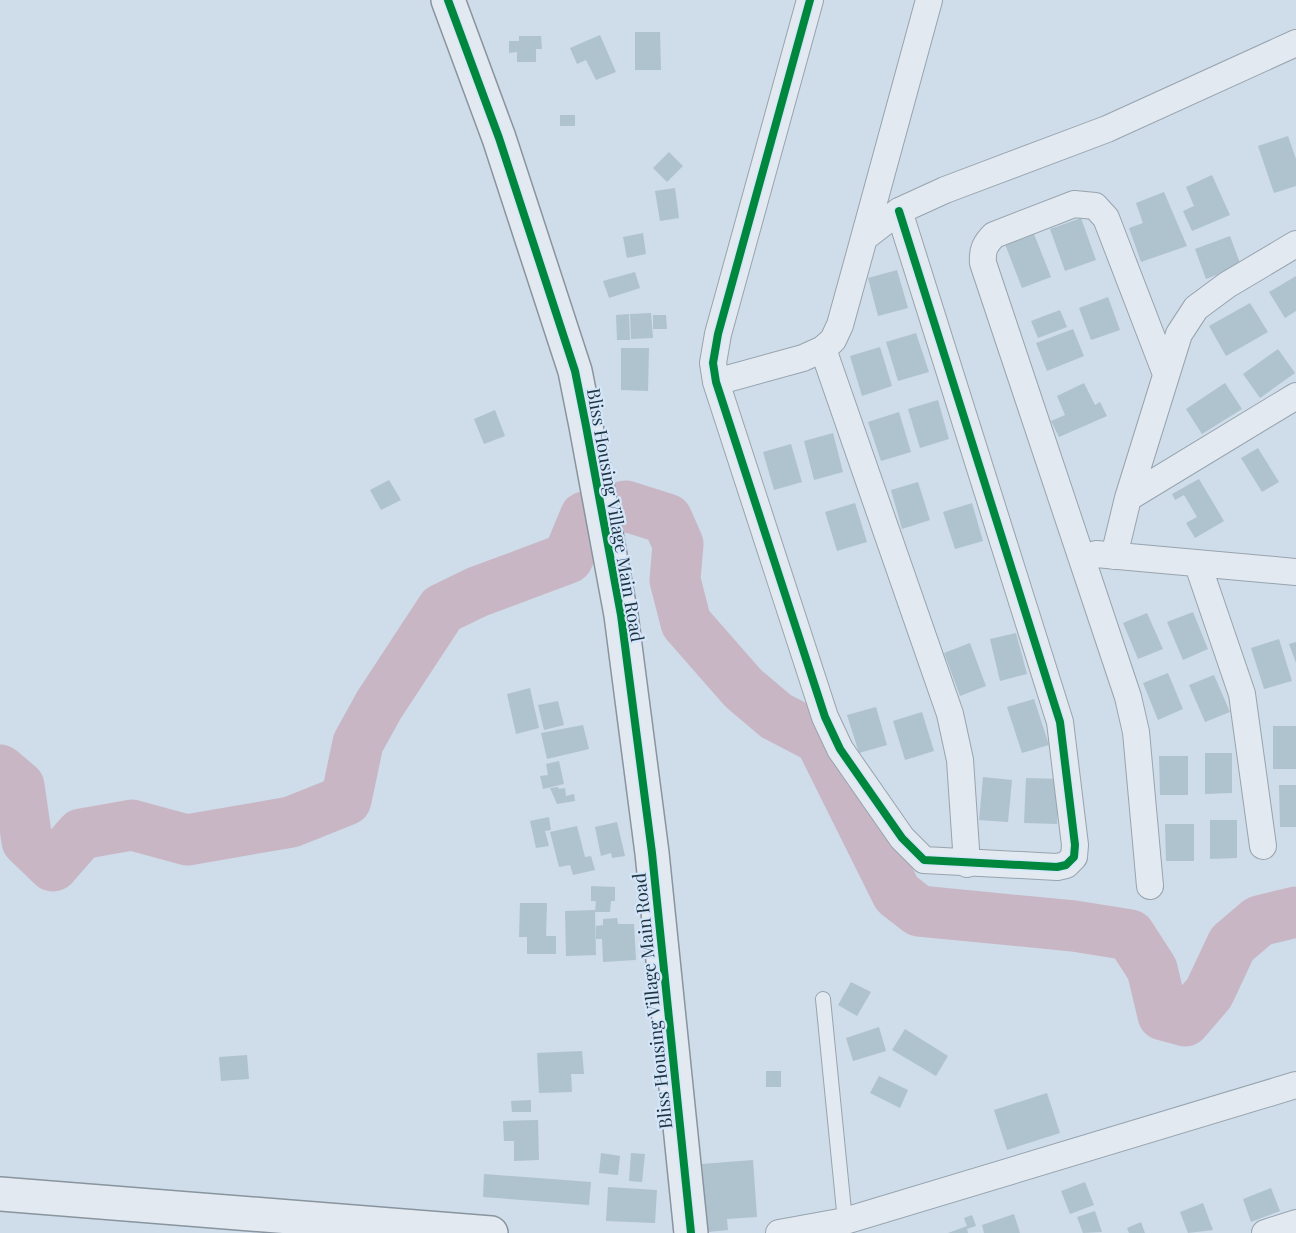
<svg xmlns="http://www.w3.org/2000/svg" width="1296" height="1233" viewBox="0 0 1296 1233" font-family="'Playfair Display',serif">
<style>
.lines{fill:none;stroke-linecap:round;stroke-linejoin:round}
.river{stroke:#c9b6c5;stroke-width:51}
.building{fill:#afc3ce}
.lane-casing{stroke:#97a4af;stroke-width:16}
.street-casing{stroke:#97a4af;stroke-width:28}
.secondary-casing{stroke:#88949e;stroke-width:36}
.lane{stroke:#e2e9f0;stroke-width:14}
.street{stroke:#e2e9f0;stroke-width:26}
.secondary{stroke:#e2e9f0;stroke-width:33}
.cycleway-casing{stroke:#d5e6fa;stroke-width:11}
.cycleway{stroke:#00873e;stroke-width:8}
.labels{text-anchor:middle;dominant-baseline:central;stroke-width:4.5;stroke-linejoin:round;paint-order:stroke}
.street-label{font-size:18px;fill:#1d3540;stroke:#d5e6fa}
</style>
<rect width="100%" height="100%" fill="#cfdce9"/>
<g class="lines">
<path class="river" d="M 0,770 L 19,786 L 27,841 L 53,866 L 81,834 L 132,825 L 187,840 L 291,822 L 346,800 L 358,743 L 379,705 L 442,609 L 477,592 L 568,558 L 585,517 L 626,506 L 667,519 L 678,544 L 675,580 L 686,623 L 743,688 L 776,716 L 820,739 L 897,894 L 919,911 L 1074,926 L 1130,935 L 1152,969 L 1163,1015 L 1185,1021 L 1209,993 L 1232,944 L 1259,921 L 1296,912"/>
</g>
<path class="building" d="M 635,32 L 660,32 L 661,70 L 635,70 Z
M 600,35 L 616,72 L 596,80 L 586,60 L 577,64 L 570,48 Z
M 519,36 L 541,36 L 542,49 L 536,49 L 536,62 L 517,62 L 517,52 L 509,53 L 509,41 L 519,41 Z
M 560,115 L 575,115 L 575,126 L 560,126 Z
M 1288,136 L 1296,159 L 1296,186 L 1274,193 L 1258,146 Z
M 669,152 L 683,166 L 667,182 L 653,168 Z
M 1212,175 L 1230,215 L 1192,231 L 1183,211 L 1194,206 L 1186,187 Z
M 675,188 L 679,218 L 660,221 L 655,191 Z
M 1164,192 L 1187,246 L 1141,262 L 1129,228 L 1143,223 L 1136,203 Z
M 1081,218 L 1096,260 L 1065,271 L 1050,229 Z
M 643,233 L 646,254 L 627,258 L 623,237 Z
M 1034,234 L 1051,277 L 1022,288 L 1005,244 Z
M 1230,236 L 1241,266 L 1206,279 L 1195,249 Z
M 897,270 L 908,308 L 878,316 L 868,278 Z
M 635,272 L 640,288 L 609,298 L 603,281 Z
M 1296,276 L 1296,311 L 1285,318 L 1269,292 Z
M 1108,297 L 1120,330 L 1091,340 L 1079,308 Z
M 1250,303 L 1268,332 L 1226,356 L 1209,326 Z
M 1060,310 L 1067,327 L 1038,338 L 1031,321 Z
M 651,313 L 653,338 L 631,339 L 630,314 Z
M 629,314 L 630,340 L 617,340 L 616,315 Z
M 653,315 L 666,315 L 667,329 L 653,329 Z
M 1073,329 L 1084,356 L 1047,371 L 1036,343 Z
M 916,333 L 929,372 L 898,381 L 886,342 Z
M 880,347 L 892,386 L 862,396 L 850,356 Z
M 621,348 L 649,348 L 648,391 L 621,390 Z
M 1278,349 L 1295,373 L 1260,398 L 1243,374 Z
M 1084,383 L 1095,405 L 1100,402 L 1107,416 L 1059,437 L 1051,421 L 1065,415 L 1057,396 Z
M 1225,383 L 1242,409 L 1202,434 L 1186,409 Z
M 938,400 L 949,439 L 920,448 L 908,409 Z
M 495,410 L 505,436 L 484,444 L 474,419 Z
M 899,412 L 911,452 L 881,461 L 868,422 Z
M 833,433 L 843,472 L 814,480 L 804,441 Z
M 791,444 L 802,482 L 774,490 L 763,452 Z
M 1258,448 L 1279,482 L 1262,492 L 1241,458 Z
M 1199,479 L 1224,521 L 1195,538 L 1186,523 L 1197,517 L 1184,495 L 1175,500 L 1172,494 Z
M 389,480 L 401,500 L 381,510 L 370,490 Z
M 918,482 L 930,520 L 902,529 L 891,490 Z
M 855,503 L 867,542 L 837,551 L 825,512 Z
M 972,503 L 983,541 L 955,549 L 943,512 Z
M 1193,612 L 1208,649 L 1183,660 L 1167,622 Z
M 1147,613 L 1163,649 L 1138,659 L 1123,623 Z
M 1016,633 L 1027,674 L 1000,681 L 990,639 Z
M 1279,639 L 1292,681 L 1264,689 L 1251,648 Z
M 1296,642 L 1296,663 L 1289,644 Z
M 970,643 L 986,686 L 960,696 L 944,653 Z
M 1168,673 L 1183,709 L 1158,720 L 1143,683 Z
M 1214,675 L 1230,712 L 1205,722 L 1189,685 Z
M 530,688 L 539,728 L 516,734 L 507,694 Z
M 1034,699 L 1049,745 L 1022,753 L 1007,707 Z
M 558,701 L 564,725 L 544,730 L 538,705 Z
M 876,707 L 887,745 L 859,753 L 847,715 Z
M 922,712 L 934,751 L 905,760 L 893,721 Z
M 583,725 L 589,749 L 547,759 L 541,733 Z
M 1273,726 L 1296,726 L 1296,769 L 1273,769 Z
M 1205,753 L 1232,753 L 1232,793 L 1205,794 Z
M 1159,756 L 1188,756 L 1188,795 L 1160,795 Z
M 559,761 L 564,784 L 543,789 L 540,776 L 548,775 L 546,764 Z
M 983,777 L 1012,780 L 1008,822 L 979,820 Z
M 1026,778 L 1059,779 L 1057,824 L 1024,823 Z
M 1279,785 L 1296,785 L 1296,827 L 1280,827 Z
M 558,787 L 559,789 L 565,788 L 566,796 L 574,794 L 575,801 L 557,804 L 550,788 Z
M 549,817 L 551,830 L 545,831 L 549,846 L 536,848 L 530,821 Z
M 1210,820 L 1237,820 L 1237,858 L 1210,859 Z
M 617,822 L 625,856 L 612,858 L 611,853 L 601,856 L 595,827 Z
M 1165,824 L 1194,824 L 1194,861 L 1166,861 Z
M 577,826 L 585,857 L 591,856 L 595,870 L 573,875 L 570,865 L 559,867 L 550,832 Z
M 591,886 L 615,887 L 615,901 L 611,901 L 610,912 L 595,912 L 596,901 L 591,901 Z
M 520,903 L 547,903 L 546,936 L 556,936 L 556,954 L 527,954 L 527,937 L 519,937 Z
M 595,910 L 596,955 L 566,956 L 565,911 Z
M 617,918 L 618,924 L 634,924 L 636,960 L 603,962 L 602,939 L 596,939 L 596,926 L 603,925 L 603,919 Z
M 851,982 L 871,992 L 857,1016 L 838,1005 Z
M 879,1027 L 886,1051 L 853,1061 L 846,1038 Z
M 905,1029 L 948,1056 L 936,1076 L 892,1050 Z
M 582,1051 L 584,1074 L 571,1074 L 572,1092 L 539,1093 L 537,1053 Z
M 247,1055 L 249,1079 L 221,1081 L 219,1057 Z
M 766,1071 L 781,1071 L 781,1087 L 766,1087 Z
M 879,1076 L 908,1090 L 900,1108 L 870,1093 Z
M 1047,1093 L 1060,1133 L 1007,1150 L 994,1110 Z
M 531,1100 L 531,1112 L 512,1112 L 511,1101 Z
M 538,1120 L 539,1160 L 514,1161 L 514,1141 L 504,1141 L 503,1121 Z
M 601,1153 L 620,1156 L 618,1175 L 599,1173 Z
M 631,1153 L 645,1154 L 642,1182 L 629,1181 Z
M 753,1160 L 757,1217 L 727,1219 L 728,1230 L 708,1232 L 702,1164 Z
M 484,1174 L 591,1182 L 589,1205 L 483,1197 Z
M 1085,1182 L 1094,1205 L 1070,1214 L 1061,1191 Z
M 608,1187 L 657,1190 L 655,1223 L 606,1221 Z
M 1271,1188 L 1280,1211 L 1251,1222 L 1243,1199 Z
M 1203,1203 L 1213,1230 L 1188,1233 L 1180,1212 Z
M 1095,1211 L 1102,1232 L 1083,1233 L 1077,1217 Z
M 1014,1214 L 1020,1233 L 984,1233 L 982,1225 Z
M 972,1215 L 976,1226 L 967,1229 L 968,1233 L 948,1233 L 967,1226 L 964,1218 Z
M 1141,1222 L 1145,1233 L 1129,1233 L 1127,1228 Z"/>
<g class="lines">
<g class="lane-casing">
<path id="lane" d="M 823,999 L 845,1221"/>
</g>
<g class="street-casing">
<path id="street" d="M 810,0 L 718,334 L 713,363 L 716,382 L 825,717 L 840,749 L 902,838 L 924,860 L 1057,867 L 1066,865 L 1074,857 L 1075,845 L 1060,722 L 899,211
M 864,238 L 929,0
M 823,349 L 950,714 L 960,760 L 967,864
M 716,382 L 803,358 L 823,349 L 833,340 L 840,325 L 864,238 L 899,211 L 945,190 L 1107,129 L 1296,43
M 1128,498 L 1296,396
M 1096,554 L 1296,572
M 1114,556 L 1128,498 L 1179,334 L 1196,308 L 1227,285 L 1296,244
M 1198,565 L 1242,694 L 1263,846
M 1150,886 L 1136,732 L 1128,697 L 983,263 C 982,250 985,244 994,235 L 1074,204 L 1095,206 L 1106,218 L 1166,374
M 779,1233 L 845,1221 L 1296,1085
M 1265,1233 L 1296,1223"/>
</g>
<g class="secondary-casing">
<path id="secondary" d="M 448,0 L 499,138 L 575,371 L 586,426 L 621,615 L 652,853 L 691,1233
M 0,1194 L 491,1233"/>
</g>
<use href="#lane" class="lane"/>
<use href="#street" class="street"/>
<use href="#secondary" class="secondary"/>
<g class="cycleway-casing">
<path id="cycleway" d="M 448,0 L 499,138 L 575,371 L 586,426 L 621,615 L 652,853 L 691,1233
M 810,0 L 718,334 L 713,363 L 716,382 L 825,717 L 840,749 L 902,838 L 924,860 L 1057,867 L 1066,865 L 1074,857 L 1075,845 L 1060,722 L 899,211"/>
</g>
<use href="#cycleway" class="cycleway"/>
</g>
<g class="labels">
<g class="street-label">
<text transform="translate(616 515) rotate(80)">Bliss Housing Village Main Road</text>
<text transform="translate(652 1001) rotate(-96)">Bliss Housing Village Main Road</text>
</g>
</g>
</svg>
